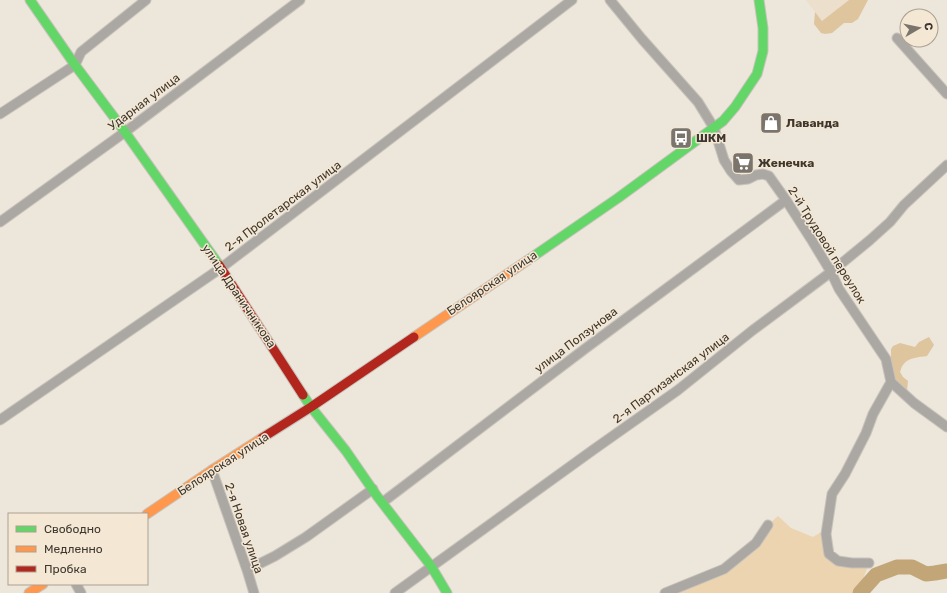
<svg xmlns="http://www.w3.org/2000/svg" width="947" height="593" viewBox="0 0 947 593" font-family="Rubik,sans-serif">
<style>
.built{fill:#ecdfcc}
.green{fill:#edd4b0}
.forest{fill:#dfc59e}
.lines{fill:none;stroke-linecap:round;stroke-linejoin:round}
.river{stroke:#c3a677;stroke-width:15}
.street-casing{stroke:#c7c2ba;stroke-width:11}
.fast-casing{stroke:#c7c2ba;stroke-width:11}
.slow-casing{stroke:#c7c2ba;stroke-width:11}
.jam-casing{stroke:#c7c2ba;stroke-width:11}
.street{stroke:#aba8a4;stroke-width:9}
.fast{stroke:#63d668;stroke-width:9}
.slow{stroke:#ff974d;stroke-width:9}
.jam{stroke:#b3261e;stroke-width:9}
.labels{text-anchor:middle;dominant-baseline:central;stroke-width:3;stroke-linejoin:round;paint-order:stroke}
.street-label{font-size:12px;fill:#3d3730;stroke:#f4e7d3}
.poi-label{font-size:12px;font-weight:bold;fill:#3d3730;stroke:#f4e7d3;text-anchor:start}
</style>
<rect width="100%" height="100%" fill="#ece6db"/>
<path class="built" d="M 806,0 L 849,0 L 822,21 Z"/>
<path class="green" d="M 778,516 L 791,528 L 813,537 L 823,531 L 829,554 L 838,561 L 869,563 L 858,593 L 665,593 L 724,569 L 768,525 Z"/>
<path class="forest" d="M 849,0 L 868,0 L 858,19 L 852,23 L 844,23 L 832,33 L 825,34 L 821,33 L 814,24 L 815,12 L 822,21 Z
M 929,337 L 934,345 L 927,356 C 919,357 907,358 903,365 C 901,367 901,370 900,372 L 903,377 L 908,381 L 907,391 L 893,378 L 891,358 L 891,349 L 893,346 L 900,343 L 915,347 L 919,342 Z"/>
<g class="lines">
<path class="river" d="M 860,593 L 876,575 L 897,567 L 912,567 L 926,574 L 935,573 L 947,571"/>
<g class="street-casing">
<path id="street" d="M 610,0 L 642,39 L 698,102 L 714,128 L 724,160 L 731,171 L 739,180 L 748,179 L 756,175 L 763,174 L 769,176 L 786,200 L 811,239 L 831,272 L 839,289 L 886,359 L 891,382 L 914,403 L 947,427
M 897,38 L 947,94
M 0,114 L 75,65 L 81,52 L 146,0
M 0,222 L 125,132 L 300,0
M 0,420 L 221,268 L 572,0
M 212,470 L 247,570 L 254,593
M 383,502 L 586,348 L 786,200
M 869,563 L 852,563 L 838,561 L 829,554 L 828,548 L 826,534 L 832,494 L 845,474 L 866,433 L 873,414 L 891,382
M 247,570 L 275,556 L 306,537 L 373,489
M 76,584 L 81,593
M 395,593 L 593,450 L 678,390 L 753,330 L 831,272 L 870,240 L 890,222 L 904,205 L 947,165
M 665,593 L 724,569 L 756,543 L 768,525"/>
</g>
<g class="fast-casing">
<path id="fast" d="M 30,0 L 75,65 L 125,132 L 219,265
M 528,260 L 618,198 L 723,121 L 735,107 L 757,74 L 763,51 L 763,28 L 759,0
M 303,395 L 311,407 L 346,451 L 377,496 L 431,566 L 447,593"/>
</g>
<g class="slow-casing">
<path id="slow" d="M 414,337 L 528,260
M 147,514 L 212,470 L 262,438
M 29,593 L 43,584"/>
</g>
<g class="jam-casing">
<path id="jam" d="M 219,265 L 303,395
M 262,438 L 311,407 L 414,337"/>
</g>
<use href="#street" class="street"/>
<use href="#fast" class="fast"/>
<use href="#slow" class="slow"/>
<use href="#jam" class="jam"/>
</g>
<defs>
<g id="shop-square" transform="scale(1.15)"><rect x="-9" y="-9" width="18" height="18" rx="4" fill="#7a746c" stroke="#f4e7d3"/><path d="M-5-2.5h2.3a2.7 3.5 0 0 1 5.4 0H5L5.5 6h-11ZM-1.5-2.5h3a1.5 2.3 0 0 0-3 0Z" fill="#fff"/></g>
<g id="bus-square" transform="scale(1.15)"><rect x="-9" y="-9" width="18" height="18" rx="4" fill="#7a746c" stroke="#f4e7d3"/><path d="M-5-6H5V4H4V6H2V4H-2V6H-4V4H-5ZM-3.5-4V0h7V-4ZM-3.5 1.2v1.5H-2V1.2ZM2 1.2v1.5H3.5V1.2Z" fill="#fff"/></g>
<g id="supermarket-square" transform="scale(1.15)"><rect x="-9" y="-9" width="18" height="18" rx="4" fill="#7a746c" stroke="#f4e7d3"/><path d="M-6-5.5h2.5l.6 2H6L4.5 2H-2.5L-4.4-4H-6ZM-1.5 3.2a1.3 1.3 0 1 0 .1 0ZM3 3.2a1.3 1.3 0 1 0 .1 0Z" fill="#fff"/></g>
</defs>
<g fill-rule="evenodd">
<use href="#shop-square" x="771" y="123"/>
<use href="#bus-square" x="681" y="138"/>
<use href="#supermarket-square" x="743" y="163"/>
</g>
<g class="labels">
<g class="street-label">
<text transform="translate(144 102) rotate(-37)">Ударная улица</text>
<text transform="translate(283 206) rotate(-37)">2-я Пролетарская улица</text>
<text transform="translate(827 245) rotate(58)">2-й Трудовой переулок</text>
<text transform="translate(492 283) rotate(-34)">Белоярская улица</text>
<text transform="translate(239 296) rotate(56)">улица Драничникова</text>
<text transform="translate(576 340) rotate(-37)">улица Ползунова</text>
<text transform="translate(671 378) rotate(-37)">2-я Партизанская улица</text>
<text transform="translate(223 464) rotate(-33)">Белоярская улица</text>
<text transform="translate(244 528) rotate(71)">2-я Новая улица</text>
</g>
<g class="poi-label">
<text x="786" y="123">Лаванда</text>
<text x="696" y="138">ШКМ</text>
<text x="758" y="163">Женечка</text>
</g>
</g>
<rect x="8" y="513" width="140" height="72" fill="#f4e7d3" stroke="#aba192"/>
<rect x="16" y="526" width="20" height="6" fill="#63d668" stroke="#aba192"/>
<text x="44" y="533" font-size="12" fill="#3d3730">Свободно</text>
<rect x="16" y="546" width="20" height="6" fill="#ff974d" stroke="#aba192"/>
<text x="44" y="553" font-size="12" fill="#3d3730">Медленно</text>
<rect x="16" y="566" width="20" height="6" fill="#b3261e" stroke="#aba192"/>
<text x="44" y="573" font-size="12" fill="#3d3730">Пробка</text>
<g transform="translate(919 28) rotate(81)"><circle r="19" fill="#f4e7d3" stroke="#aba192"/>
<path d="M0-3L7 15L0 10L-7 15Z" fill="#7a746c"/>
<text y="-6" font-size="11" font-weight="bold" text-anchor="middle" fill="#3d3730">С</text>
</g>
</svg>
